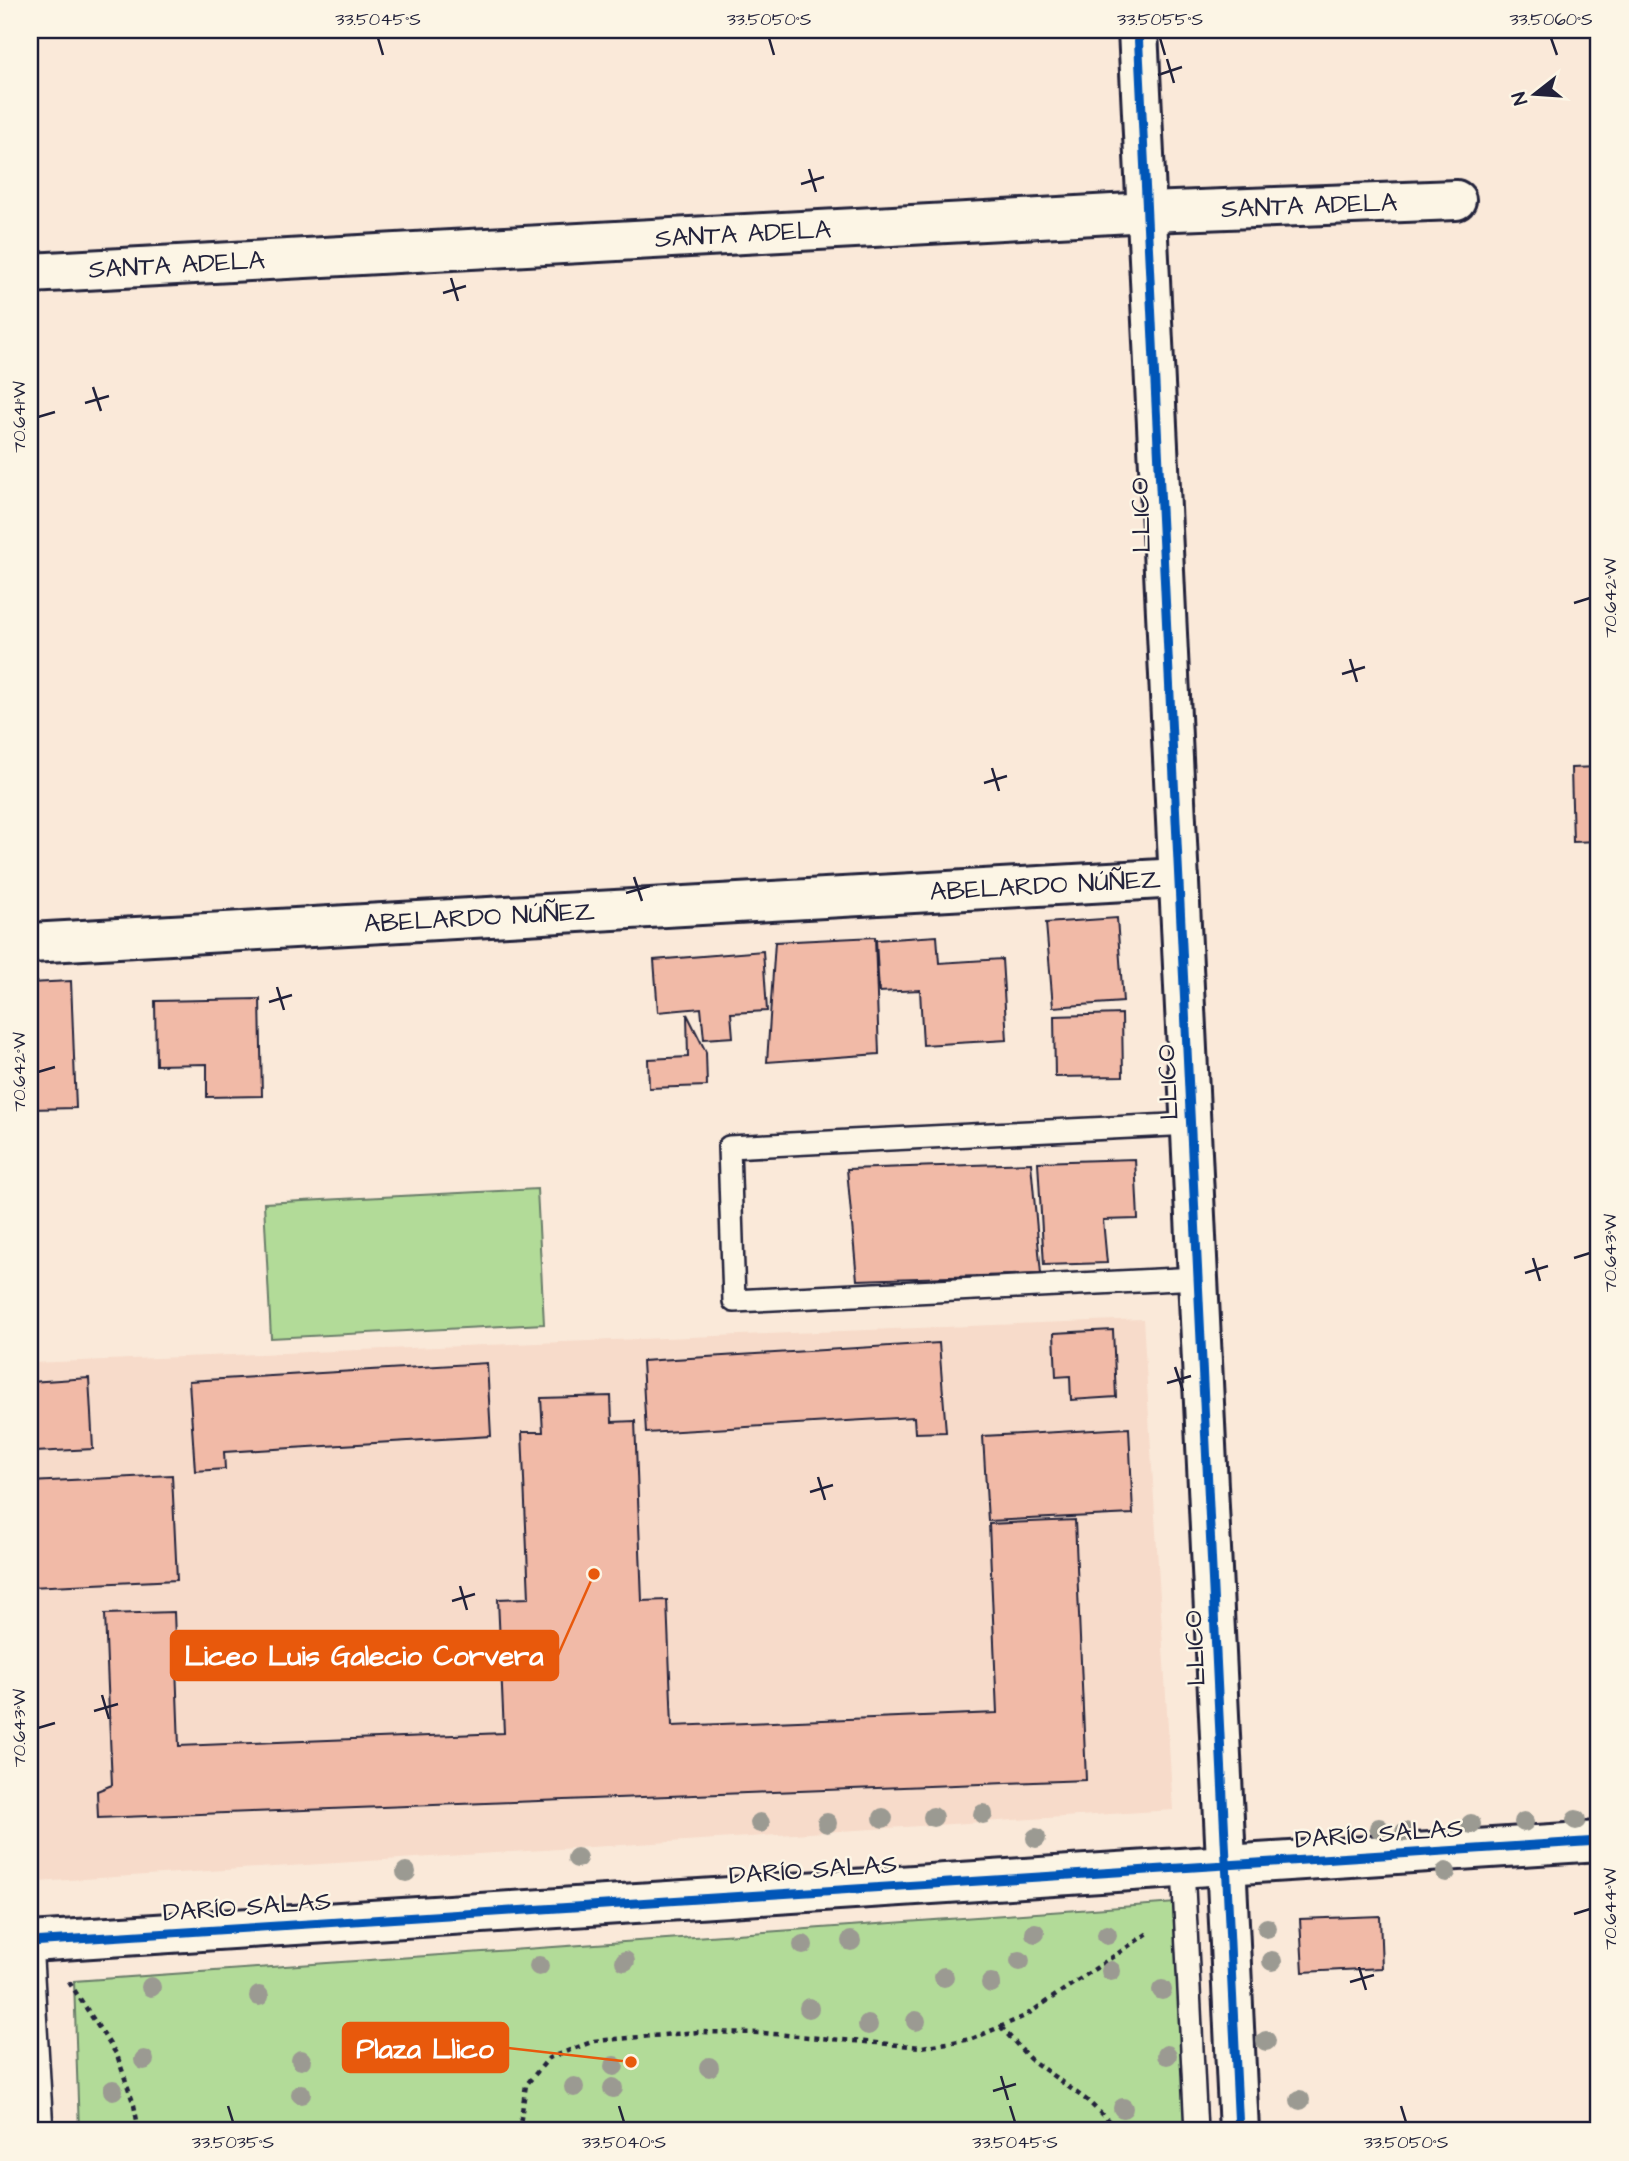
<svg xmlns="http://www.w3.org/2000/svg" width="1629" height="2161" viewBox="0 0 1629 2161" font-family="'Architects Daughter',sans-serif">
<style>
.built{fill:#f7dbca}
.green{fill:#b2db98;stroke:#6a7e6a;stroke-width:2}
.building{fill:#f1baa7;stroke:#22223b;stroke-width:2}
.lines{fill:none;stroke-linecap:round;stroke-linejoin:round}
.lane-casing{stroke:#22223b;stroke-width:26}
.street-casing{stroke:#22223b;stroke-width:44}
.secondary-casing{stroke:#22223b;stroke-width:44}
.path{stroke:#22223b;stroke-width:4.5;stroke-dasharray:5 5;stroke-linecap:butt}
.lane{stroke:#fcf5e5;stroke-width:21}
.street{stroke:#fcf5e5;stroke-width:38}
.secondary{stroke:#fcf5e5;stroke-width:38}
.cycleway-casing{stroke:#fcf5e5;stroke-width:13}
.cycleway{stroke:#0057b8;stroke-width:9}
.tree{fill:#9b9a92}
.ticks{fill:none;stroke:#22223b;stroke-width:2.5}
.labels{text-anchor:middle;dominant-baseline:central;stroke-width:5;stroke-linejoin:round;paint-order:stroke}
.street-label{font-size:26px;fill:#22223b;stroke:#fcf5e5}
.leader{fill:none;stroke:#e8590c;stroke-width:2.5}
.callout-dot{fill:#e8590c;stroke:#fcf5e5;stroke-width:2.5}
.callout{fill:#e8590c;stroke:#e8590c;stroke-width:2.5}
.callout-label{font-size:28px;text-anchor:middle;font-weight:bold;fill:#fff}
.neatline{fill:none;stroke:#22223b;stroke-width:2.5}
.ticks-label{font-size:18px;text-anchor:middle;fill:#22223b}
</style>
<rect width="100%" height="100%" fill="#fae9d9"/>
<filter id="ink" filterUnits="userSpaceOnUse"><feTurbulence type="fractalNoise" baseFrequency=".0143" numOctaves="2"/><feDisplacementMap in="SourceGraphic" scale="14" xChannelSelector="R" yChannelSelector="G"/><feConvolveMatrix kernelMatrix="1 2 1 2 8 2 1 2 1" color-interpolation-filters="sRGB"/></filter>
<g filter="url(#ink)">
<path class="built" d="M 1143,1319 L 1173,1810 L 37,1882 L 30,1785 L 30,1363 Z"/>
<path class="green" d="M 537,1189 L 544,1324 L 271,1338 L 264,1203 Z
M 1176,1903 L 1189,2131 L 79,2131 L 74,1981 Z"/>
<path class="building" d="M 1599,767 L 1599,841 L 1573,842 L 1571,768 Z
M 1117,918 L 1123,1002 L 1053,1007 L 1046,923 Z
M 937,936 L 939,963 L 1002,959 L 1007,1040 L 923,1045 L 920,990 L 879,992 L 876,940 Z
M 875,937 L 879,1054 L 767,1062 L 775,942 Z
M 763,951 L 767,1011 L 731,1013 L 733,1037 L 704,1039 L 701,1008 L 658,1012 L 654,960 Z
M 71,981 L 76,1108 L 30,1109 L 30,983 Z
M 260,999 L 262,1096 L 207,1097 L 207,1064 L 156,1065 L 155,1001 Z
M 687,1014 L 706,1052 L 707,1086 L 649,1088 L 648,1059 L 688,1057 Z
M 1122,1014 L 1123,1076 L 1055,1077 L 1054,1016 Z
M 1135,1159 L 1138,1219 L 1103,1220 L 1107,1263 L 1044,1265 L 1038,1162 Z
M 1031,1163 L 1041,1274 L 857,1280 L 847,1169 Z
M 1113,1330 L 1116,1397 L 1071,1400 L 1070,1376 L 1056,1377 L 1054,1333 Z
M 939,1343 L 946,1432 L 915,1433 L 914,1417 L 646,1433 L 642,1361 Z
M 487,1363 L 491,1436 L 224,1452 L 225,1469 L 195,1471 L 189,1381 Z
M 89,1378 L 93,1449 L 35,1452 L 30,1382 Z
M 611,1396 L 612,1422 L 635,1421 L 642,1601 L 667,1600 L 672,1726 L 997,1713 L 989,1524 L 1075,1520 L 1086,1780 L 98,1818 L 97,1791 L 112,1785 L 105,1614 L 174,1612 L 179,1746 L 504,1733 L 498,1599 L 529,1598 L 522,1432 L 543,1432 L 541,1398 Z
M 1129,1428 L 1133,1514 L 988,1521 L 983,1436 Z
M 172,1475 L 177,1580 L 30,1587 L 30,1482 Z
M 1380,1916 L 1382,1968 L 1303,1972 L 1300,1919 Z"/>
<g class="lines">
<g class="lane-casing">
<path id="lane" d="M 1191,1124 L 729,1147 L 734,1301 L 1198,1278
M 1183,1867 L 1196,2131
M 31,1942 L 42,2131"/>
</g>
<g class="street-casing">
<g id="street">
<path id="s1" d="M 30,273 L 1149,212 L 1456,200"/>
<path id="s2" d="M 30,943 L 1179,878"/>
<path d="M 30,1942 L 1599,1841"/>
</g>
</g>
<g class="secondary-casing">
<path id="secondary" d="M 1138,30 L 1239,2131"/>
</g>
<path class="path" d="M 69,1982 L 117,2055 L 134,2105 L 139,2131
M 1001,2027 L 1030,2059 L 1088,2101 L 1119,2131
M 519,2131 L 526,2085 L 549,2058 L 594,2041 L 698,2032 L 763,2033 L 922,2047 L 972,2039 L 1025,2016 L 1151,1931"/>
<use href="#lane" class="lane"/>
<use href="#street" class="street"/>
<use href="#secondary" class="secondary"/>
<g class="cycleway-casing">
<path id="cycleway" d="M 1138,30 L 1239,2131
M 30,1942 L 1599,1841"/>
</g>
<use href="#cycleway" class="cycleway"/>
</g>
<g class="tree">
<circle cx="983" cy="1814" r="10"/>
<circle cx="933" cy="1817" r="10"/>
<circle cx="883" cy="1818" r="10"/>
<circle cx="1576" cy="1820" r="10"/>
<circle cx="1524" cy="1822" r="10"/>
<circle cx="760" cy="1823" r="10"/>
<circle cx="827" cy="1823" r="10"/>
<circle cx="1471" cy="1824" r="10"/>
<circle cx="1379" cy="1828" r="10"/>
<circle cx="1405" cy="1832" r="10"/>
<circle cx="1036" cy="1838" r="10"/>
<circle cx="577" cy="1858" r="10"/>
<circle cx="406" cy="1872" r="10"/>
<circle cx="1446" cy="1872" r="10"/>
<circle cx="1267" cy="1928" r="10"/>
<circle cx="1035" cy="1933" r="10"/>
<circle cx="1107" cy="1935" r="10"/>
<circle cx="851" cy="1941" r="10"/>
<circle cx="803" cy="1945" r="10"/>
<circle cx="625" cy="1961" r="10"/>
<circle cx="1020" cy="1961" r="10"/>
<circle cx="1272" cy="1961" r="10"/>
<circle cx="539" cy="1966" r="10"/>
<circle cx="1111" cy="1971" r="10"/>
<circle cx="944" cy="1977" r="10"/>
<circle cx="991" cy="1983" r="10"/>
<circle cx="151" cy="1987" r="10"/>
<circle cx="1162" cy="1990" r="10"/>
<circle cx="259" cy="1996" r="10"/>
<circle cx="809" cy="2008" r="10"/>
<circle cx="916" cy="2021" r="10"/>
<circle cx="868" cy="2025" r="10"/>
<circle cx="1266" cy="2041" r="10"/>
<circle cx="1167" cy="2055" r="10"/>
<circle cx="144" cy="2060" r="10"/>
<circle cx="301" cy="2060" r="10"/>
<circle cx="614" cy="2066" r="10"/>
<circle cx="709" cy="2067" r="10"/>
<circle cx="574" cy="2087" r="10"/>
<circle cx="613" cy="2088" r="10"/>
<circle cx="113" cy="2090" r="10"/>
<circle cx="301" cy="2094" r="10"/>
<circle cx="1300" cy="2100" r="10"/>
<circle cx="1123" cy="2108" r="10"/>
</g>
</g>
<path class="ticks" d="M 378,38 L 383,55M 769,38 L 774,55M 1160,38 L 1165,55M 1551,38 L 1557,55M 1167,59 L 1174,83M 1158,75 L 1182,67M 809,169 L 816,192M 801,184 L 824,177M 451,278 L 458,301M 443,293 L 466,286M 93,387 L 101,411M 85,403 L 109,396M 38,417 L 55,412M 1574,603 L 1590,598M 1350,659 L 1357,682M 1342,674 L 1365,667M 992,768 L 999,791M 984,783 L 1007,776M 634,877 L 642,901M 626,893 L 650,886M 277,987 L 284,1010M 269,1002 L 292,995M 38,1072 L 55,1067M 1533,1258 L 1540,1281M 1574,1258 L 1590,1253M 1525,1273 L 1548,1266M 1175,1367 L 1183,1391M 1167,1383 L 1191,1376M 818,1477 L 825,1500M 810,1492 L 833,1485M 460,1586 L 467,1610M 452,1601 L 475,1594M 102,1695 L 109,1719M 94,1711 L 118,1704M 38,1728 L 55,1723M 1574,1914 L 1590,1909M 1359,1967 L 1366,1990M 1350,1982 L 1374,1975M 1001,2076 L 1008,2100M 993,2091 L 1016,2084M 228,2106 L 233,2122M 619,2106 L 624,2122M 1010,2106 L 1015,2122M 1401,2106 L 1406,2122"/>
<g class="labels">
<g class="street-label">
<text stroke="none"><textPath href="#s1" startOffset="1281">SANTA ADELA</textPath></text>
<text stroke="none"><textPath href="#s1" startOffset="714">SANTA ADELA</textPath></text>
<text stroke="none"><textPath href="#s1" startOffset="147">SANTA ADELA</textPath></text>
<text transform="translate(1141 515) rotate(-92)">LLICO</text>
<text stroke="none"><textPath href="#s2" startOffset="1017">ABELARDO NÚÑEZ</textPath></text>
<text stroke="none"><textPath href="#s2" startOffset="450">ABELARDO NÚÑEZ</textPath></text>
<text transform="translate(1168 1082) rotate(-93)">LLICO</text>
<text transform="translate(1195 1648) rotate(-93)">LLICO</text>
<text transform="translate(1379 1834) rotate(-4)">DARÍO SALAS</text>
<text transform="translate(813 1870) rotate(-4)">DARÍO SALAS</text>
<text transform="translate(247 1907) rotate(-4)">DARÍO SALAS</text>
</g>
</g>
<path class="leader" d="M594 1574L558 1655M631 2062L508 2048"/>
<g class="callout-dot">
<circle cx="594" cy="1574" r="7"/>
<circle cx="631" cy="2062" r="7"/>
</g>
<g class="callout">
<rect x="171" y="1631" width="387" height="49" rx="7"/>
<rect x="343" y="2023" width="165" height="49" rx="7"/>
</g>
<g class="callout-label">
<text x="364" y="1665">Liceo Luis Galecio Corvera</text>
<text x="425" y="2058">Plaza Llico</text>
</g>
<rect width="1629" height="2161" fill="none" stroke="#fcf5e5" stroke-width="77"/>
<g transform="translate(1535 94) rotate(253)" stroke="#fcf5e5" stroke-width="5" paint-order="stroke">
<path d="M0-5L12 26L0 18L-12 26Z" fill="#22223b"/>
<text y="-10" font-size="19" font-weight="bold" text-anchor="middle" fill="#22223b">N</text>
</g>
<rect x="38" y="38" width="1552" height="2084" class="neatline"/>
<g class="ticks-label">
<text x="378" y="25">33.5045°S</text>
<text x="769" y="25">33.5050°S</text>
<text x="1160" y="25">33.5055°S</text>
<text x="1551" y="25">33.5060°S</text>
<text transform="translate(19 417) rotate(-90)" y="6">70.641°W</text>
<text transform="translate(1610 598) rotate(-90)" y="6">70.642°W</text>
<text transform="translate(19 1072) rotate(-90)" y="6">70.642°W</text>
<text transform="translate(1610 1253) rotate(-90)" y="6">70.643°W</text>
<text transform="translate(19 1728) rotate(-90)" y="6">70.643°W</text>
<text transform="translate(1610 1909) rotate(-90)" y="6">70.644°W</text>
<text x="233" y="2148">33.5035°S</text>
<text x="624" y="2148">33.5040°S</text>
<text x="1015" y="2148">33.5045°S</text>
<text x="1406" y="2148">33.5050°S</text>
</g>
</svg>
